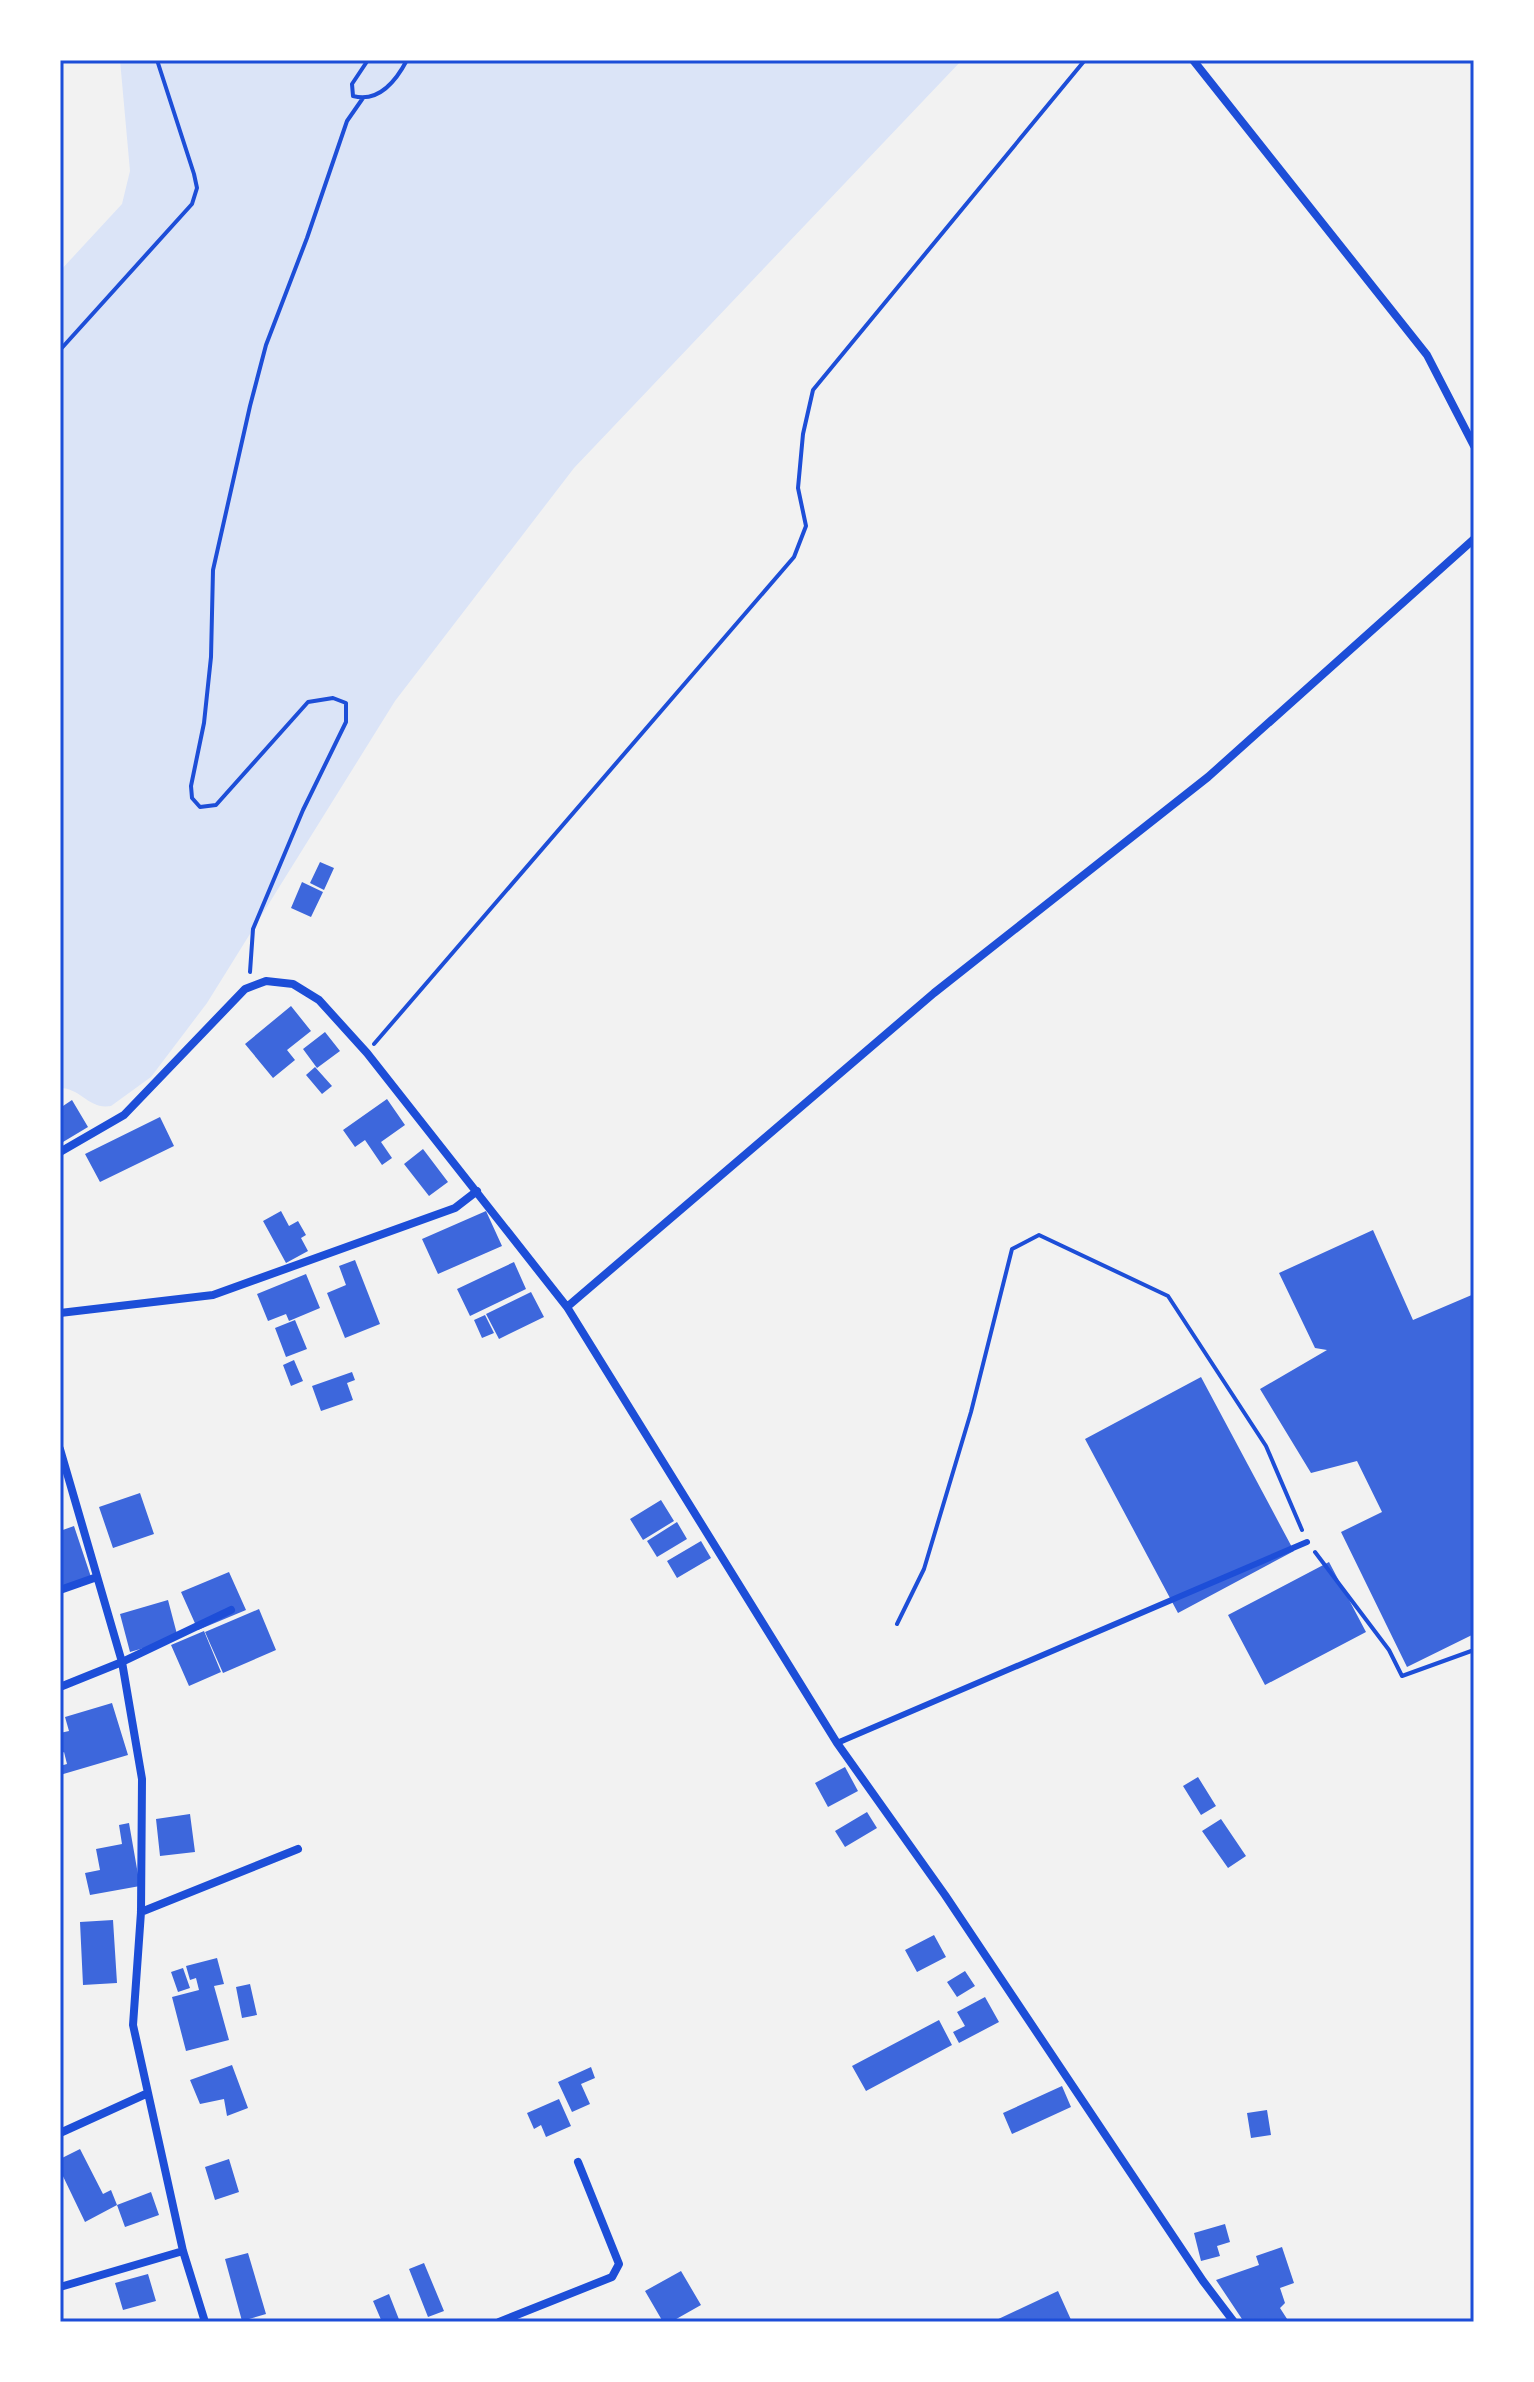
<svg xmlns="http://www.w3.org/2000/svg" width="1534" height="2382" viewBox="0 0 1534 2382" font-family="Karla,sans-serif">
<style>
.green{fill:#dbe4f7}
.building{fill:#3d67dc}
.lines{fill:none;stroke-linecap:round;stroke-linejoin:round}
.path{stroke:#1d4ed8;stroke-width:4}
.service{stroke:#1d4ed8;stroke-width:6}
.minor{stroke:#1d4ed8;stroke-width:8}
.neatline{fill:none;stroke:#1d4ed8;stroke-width:3}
</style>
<rect width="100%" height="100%" fill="#f2f2f2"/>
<path class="green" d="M 120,60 L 962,60 L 574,468 L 395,701 L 207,1003 L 151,1077 L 111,1106 C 89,1110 81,1088 60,1088 L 60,271 L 122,204 L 130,171 Z"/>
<path class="building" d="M 320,862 L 334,868 L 324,890 L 310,883 Z
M 302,882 L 323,892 L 311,917 L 291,908 Z
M 291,1006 L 311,1031 L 287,1050 L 295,1060 L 273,1078 L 245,1044 Z
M 325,1032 L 340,1051 L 317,1068 L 303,1049 Z
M 315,1067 L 332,1086 L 322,1094 L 306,1075 Z
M 387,1099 L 405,1125 L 381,1142 L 392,1158 L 382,1165 L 365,1140 L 355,1147 L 343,1130 Z
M 72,1100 L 88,1127 L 63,1142 L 60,1137 L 60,1108 Z
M 160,1117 L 174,1146 L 100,1182 L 85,1154 Z
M 423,1149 L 448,1182 L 429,1196 L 404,1164 Z
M 281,1211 L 289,1226 L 298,1221 L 306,1235 L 301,1238 L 308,1251 L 286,1263 L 263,1221 Z
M 486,1211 L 502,1246 L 438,1274 L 422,1239 Z
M 1373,1230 L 1413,1320 L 1474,1294 L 1474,1634 L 1407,1667 L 1341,1532 L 1382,1512 L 1357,1461 L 1311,1473 L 1260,1389 L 1327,1350 L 1315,1348 L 1279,1273 Z
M 355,1260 L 380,1324 L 345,1338 L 327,1293 L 346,1285 L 339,1266 Z
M 514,1262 L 526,1289 L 470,1316 L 457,1289 Z
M 306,1274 L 320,1308 L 289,1321 L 286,1314 L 268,1321 L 257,1294 Z
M 531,1292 L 544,1317 L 499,1339 L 486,1314 Z
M 485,1315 L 494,1333 L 482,1338 L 474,1320 Z
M 295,1320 L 307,1349 L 286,1357 L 275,1328 Z
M 294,1360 L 303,1381 L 291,1386 L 283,1365 Z
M 352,1372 L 355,1380 L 347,1383 L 353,1400 L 321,1411 L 312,1386 Z
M 1201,1377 L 1294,1551 L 1178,1613 L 1085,1439 Z
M 140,1493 L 154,1534 L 113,1548 L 99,1507 Z
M 661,1500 L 674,1521 L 643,1540 L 630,1519 Z
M 677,1522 L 687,1539 L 657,1557 L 647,1541 Z
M 74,1526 L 92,1580 L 60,1591 L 60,1531 Z
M 701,1541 L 711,1558 L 677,1578 L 667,1561 Z
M 1329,1562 L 1366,1632 L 1265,1685 L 1228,1615 Z
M 229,1572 L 246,1610 L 198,1630 L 181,1592 Z
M 168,1600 L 178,1638 L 130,1652 L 120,1614 Z
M 259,1609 L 276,1650 L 223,1673 L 205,1632 Z
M 204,1631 L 221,1672 L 189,1686 L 171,1645 Z
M 112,1703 L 128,1755 L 60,1775 L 60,1766 L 67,1764 L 64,1752 L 60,1754 L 60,1733 L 69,1731 L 65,1717 Z
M 845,1767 L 858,1791 L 828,1807 L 815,1783 Z
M 1198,1777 L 1216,1806 L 1201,1815 L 1183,1786 Z
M 867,1812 L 877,1828 L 845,1847 L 835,1831 Z
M 190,1814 L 195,1852 L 160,1856 L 156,1819 Z
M 1221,1819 L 1246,1856 L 1228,1868 L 1202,1831 Z
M 129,1823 L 140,1886 L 90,1895 L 85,1873 L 100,1870 L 96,1849 L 122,1844 L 119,1825 Z
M 113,1920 L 117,1983 L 83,1985 L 80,1922 Z
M 934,1935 L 946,1957 L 917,1972 L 905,1950 Z
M 217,1958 L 224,1984 L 214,1986 L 229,2040 L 186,2051 L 172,1997 L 199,1990 L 196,1978 L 190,1980 L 186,1966 Z
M 183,1968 L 190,1988 L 178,1992 L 171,1972 Z
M 965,1971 L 975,1986 L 957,1997 L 947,1982 Z
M 250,1984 L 257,2015 L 242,2018 L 236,1987 Z
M 985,1997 L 999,2022 L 959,2043 L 953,2032 L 965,2026 L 957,2012 Z
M 939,2020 L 952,2045 L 866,2091 L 852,2066 Z
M 232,2065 L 248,2108 L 227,2116 L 224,2099 L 200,2104 L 190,2080 Z
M 591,2067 L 595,2078 L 581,2084 L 590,2104 L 572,2112 L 558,2082 Z
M 1062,2086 L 1071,2107 L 1012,2134 L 1003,2113 Z
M 559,2099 L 571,2126 L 546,2137 L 541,2125 L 534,2129 L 527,2113 Z
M 1267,2110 L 1271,2135 L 1251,2138 L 1247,2113 Z
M 80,2149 L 103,2194 L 111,2190 L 117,2205 L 85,2222 L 60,2170 L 60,2159 Z
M 229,2159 L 239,2192 L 215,2200 L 205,2167 Z
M 151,2192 L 159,2215 L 125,2227 L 117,2205 Z
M 1225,2224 L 1230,2242 L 1217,2246 L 1220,2256 L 1201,2261 L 1194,2233 Z
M 1282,2247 L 1294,2283 L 1280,2288 L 1285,2303 L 1280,2308 L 1289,2322 L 1244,2322 L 1216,2280 L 1259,2265 L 1256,2256 Z
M 248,2253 L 266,2314 L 242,2321 L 225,2259 Z
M 424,2263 L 444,2311 L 428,2317 L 409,2269 Z
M 681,2271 L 701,2305 L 671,2322 L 663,2322 L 645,2291 Z
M 148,2274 L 156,2301 L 123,2310 L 115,2283 Z
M 1058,2291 L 1072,2322 L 992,2322 Z
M 389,2294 L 400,2322 L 382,2322 L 373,2301 Z"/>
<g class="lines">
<path class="path" d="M 368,60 L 352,84 L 353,96 C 379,103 396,81 407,60
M 60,350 L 192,204 L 197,188 L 194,174 L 157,60
M 250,972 L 253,929 L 303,810 L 346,722 L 346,703 L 333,698 L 308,702 L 216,805 L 200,807 L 192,798 L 191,786 L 204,723 L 211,657 L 213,570 L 250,406 L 266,345 L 307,238 L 347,121 L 363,98
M 374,1044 L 794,557 L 806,526 L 798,488 L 803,434 L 813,390 L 1085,60
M 1315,1552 L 1389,1650 L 1402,1676 L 1474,1650
M 897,1624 L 924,1569 L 971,1412 L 1012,1249 L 1039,1235 L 1168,1296 L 1266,1446 L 1302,1530"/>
<path class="service" d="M 837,1743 L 1307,1542"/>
<path class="minor" d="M 1193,60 L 1427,355 L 1474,446
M 60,1152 L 124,1115 L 245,989 L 266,981 L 293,984 L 319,1000 L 367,1053 L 567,1307 L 837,1743 L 945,1895 L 1203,2281 L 1234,2322
M 567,1307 L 934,993 L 1208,777 L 1474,539
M 60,1313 L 213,1295 L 455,1208 L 477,1191
M 60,1449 L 122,1662 L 142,1779 L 141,1912 L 133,2025 L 183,2251 L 205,2322
M 60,1590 L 97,1577
M 60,1687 L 122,1662 L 231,1610
M 141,1912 L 298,1849
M 60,2133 L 148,2093
M 60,2287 L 183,2251
M 499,2322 L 612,2277 L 619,2264 L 578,2162"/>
</g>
<rect width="1534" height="2382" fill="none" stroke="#ffffff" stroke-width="124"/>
<rect x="62" y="62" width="1410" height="2258" class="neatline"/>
</svg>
